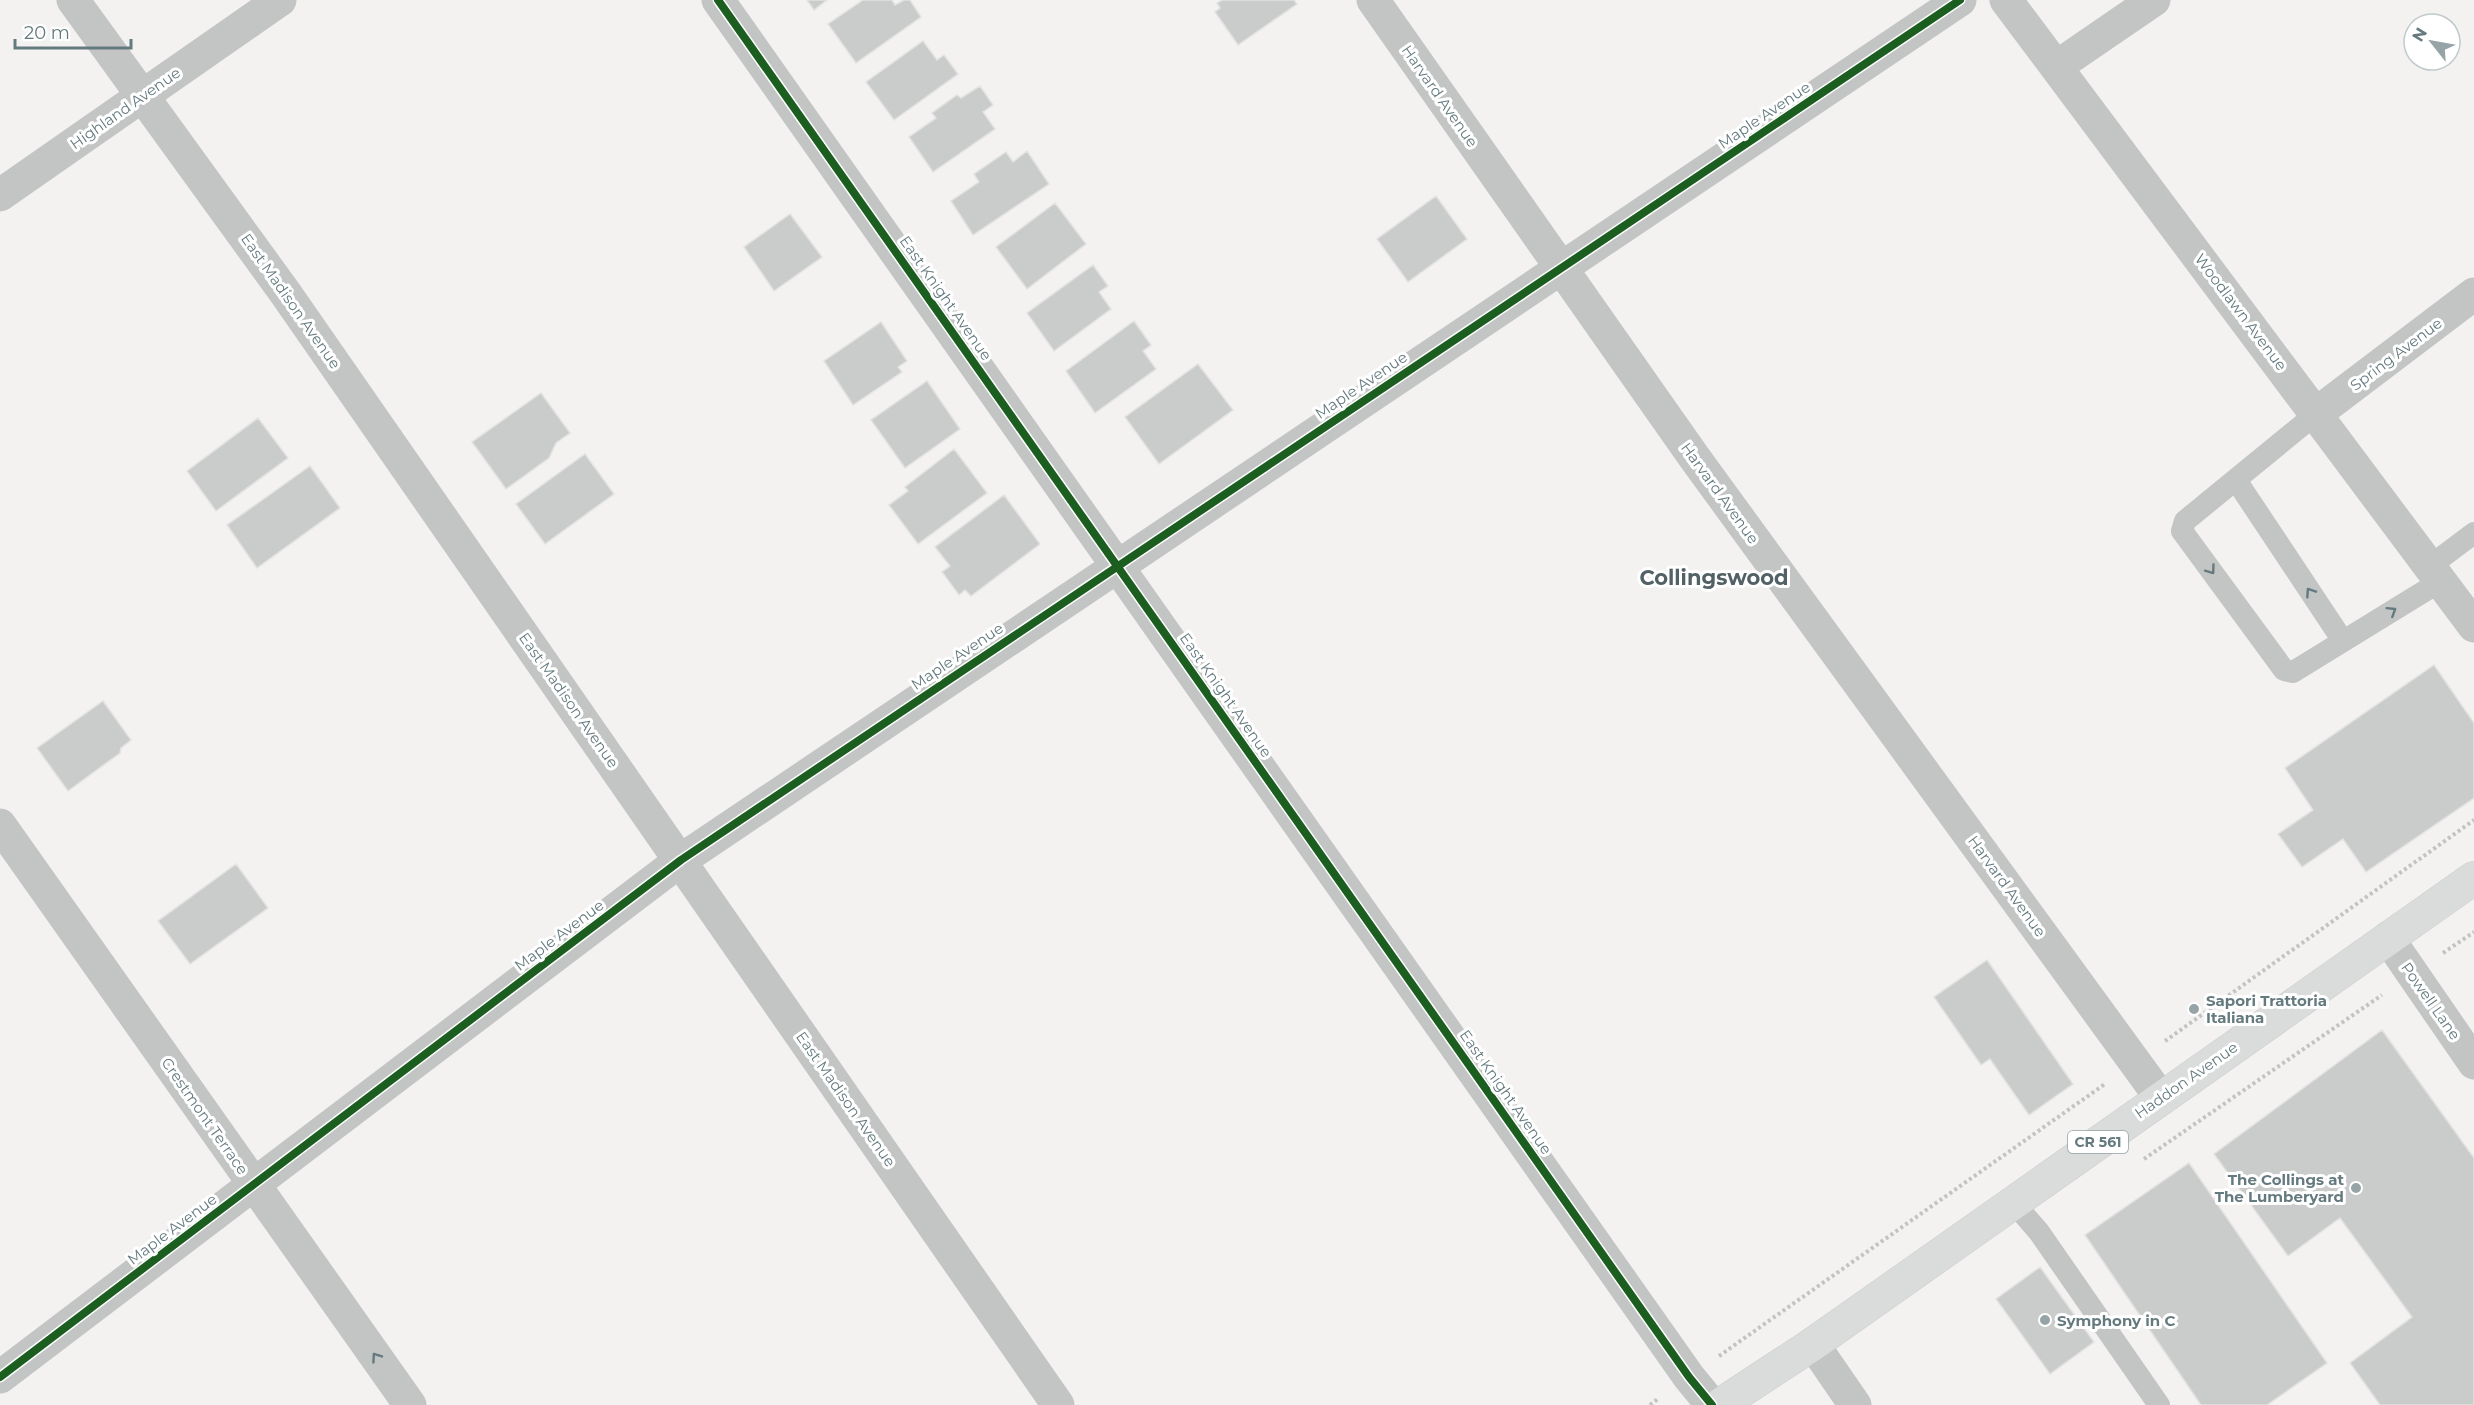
<svg xmlns="http://www.w3.org/2000/svg" width="2474" height="1405" viewBox="0 0 2474 1405" font-family="Montserrat,sans-serif">
<style>
.building{fill:#cacccb;stroke:#e2e2e1;stroke-width:1.5}
.lines{fill:none;stroke-linecap:round;stroke-linejoin:round}
.primary-casing{stroke:#cecece;stroke-width:34}
.path{stroke:#c2c3c4;stroke-width:4;stroke-dasharray:3 3;stroke-linecap:butt}
.service{stroke:#c3c5c5;stroke-width:22}
.minor{stroke:#c3c5c5;stroke-width:33}
.primary{stroke:#dadbdb;stroke-width:33}
.cycleway-casing{stroke:#fff;stroke-width:11}
.cycleway{stroke:#1b5e20;stroke-width:8}
.oneway{stroke:#647a7f}
.poi-dot{fill:#96a4a7;stroke:#fff;stroke-width:2}
.labels{text-anchor:middle;dominant-baseline:central;stroke-width:6;stroke-linejoin:round;paint-order:stroke}
.shield{fill:#fff;stroke:#92a2a5;stroke-width:1.5}
.shield-label{font-size:14px;font-weight:bold;fill:#647a7f}
.street-label{font-size:15px;fill:#647a7f;stroke:#fff}
.poi-label{font-size:15px;font-weight:bold;fill:#647a7f;stroke:#fff;text-anchor:start}
.district-label{font-size:21px;font-weight:bold;fill:#526165;stroke:#fff}
</style>
<rect width="100%" height="100%" fill="#f3f2f1"/>
<path class="building" d="M 807,0 L 827,0 L 814,10 Z
M 863,0 L 892,0 L 895,5 L 904,0 L 910,0 L 921,17 L 856,63 L 828,24 Z
M 1222,0 L 1294,0 L 1297,4 L 1238,45 L 1215,12 L 1220,8 L 1217,3 Z
M 923,41 L 937,60 L 944,55 L 958,74 L 894,120 L 866,82 Z
M 980,86 L 993,105 L 983,112 L 995,129 L 933,172 L 909,137 L 936,118 L 932,113 L 957,95 L 961,98 Z
M 1027,151 L 1049,184 L 973,235 L 951,201 L 979,182 L 974,174 L 1006,152 L 1013,162 Z
M 1436,196 L 1467,239 L 1408,282 L 1377,239 Z
M 1055,203 L 1086,244 L 1027,289 L 996,247 Z
M 790,214 L 822,257 L 774,291 L 744,247 Z
M 1093,265 L 1108,286 L 1099,292 L 1111,309 L 1054,351 L 1027,313 Z
M 1134,321 L 1151,345 L 1143,351 L 1156,369 L 1095,413 L 1066,371 Z
M 881,322 L 907,361 L 898,367 L 902,372 L 853,405 L 824,361 Z
M 1198,364 L 1233,410 L 1159,464 L 1125,417 Z
M 927,381 L 960,429 L 905,468 L 871,420 Z
M 541,393 L 570,433 L 556,443 L 549,458 L 506,489 L 472,442 Z
M 258,418 L 288,458 L 216,511 L 187,471 Z
M 954,449 L 987,493 L 918,544 L 889,505 L 908,491 L 905,487 Z
M 585,454 L 614,494 L 545,544 L 516,504 Z
M 310,466 L 340,508 L 257,568 L 227,525 Z
M 1004,495 L 1040,544 L 971,596 L 965,590 L 959,595 L 942,572 L 950,566 L 935,547 Z
M 2434,665 L 2474,723 L 2474,798 L 2366,872 L 2343,839 L 2302,867 L 2278,834 L 2313,810 L 2285,768 Z
M 103,701 L 131,740 L 121,748 L 120,753 L 68,791 L 37,748 Z
M 236,864 L 268,908 L 190,964 L 158,921 Z
M 1987,960 L 2073,1084 L 2029,1115 L 1990,1059 L 1981,1065 L 1934,997 Z
M 2382,1030 L 2474,1158 L 2474,1405 L 2380,1405 L 2350,1363 L 2412,1317 L 2340,1218 L 2288,1256 L 2214,1154 Z
M 2189,1163 L 2327,1363 L 2267,1405 L 2201,1405 L 2085,1235 Z
M 2040,1267 L 2094,1342 L 2050,1374 L 1996,1299 Z"/>
<g class="lines">
<g class="primary-casing">
<path id="primary" d="M 1720,1405 L 1813,1344 L 2474,878"/>
</g>
<path class="path" d="M 2443,953 L 2474,932
M 2165,1041 L 2474,820
M 2144,1159 L 2382,995
M 1719,1356 L 2105,1084
M 1650,1405 L 1659,1398"/>
<path class="service" d="M 2317,413 L 2185,521 L 2182,531 L 2284,670 L 2293,672 L 2441,581
M 2236,480 L 2343,641
M 2430,566 L 2474,533
M 2013,1202 L 2039,1232 L 2159,1405"/>
<path class="minor" d="M 73,0 L 286,294 L 1058,1405
M 718,0 L 1689,1377 L 1712,1405
M 1373,0 L 1694,457 L 2161,1098
M 2006,0 L 2474,626
M 2056,67 L 2154,0
M 0,195 L 280,0
M 2317,413 L 2474,294
M 0,825 L 410,1405
M 2388,938 L 2474,1063
M 1813,1344 L 1855,1405
M 0,1377 L 681,860 L 1960,0"/>
<use href="#primary" class="primary"/>
<g class="cycleway-casing">
<path id="cycleway" d="M 718,0 L 1689,1377 L 1712,1405
M 0,1377 L 681,860 L 1960,0"/>
</g>
<use href="#cycleway" class="cycleway"/>
</g>
<defs><path id="oneway-chevron" d="M-2-3.5L2.5 0L-2 3.5" fill="none" stroke-width="1.6" stroke-linecap="round" stroke-linejoin="round" transform="scale(1.5)"/></defs>
<g class="oneway">
<use href="#oneway-chevron" transform="translate(2211 570) rotate(54)"/>
<use href="#oneway-chevron" transform="translate(2310 592) rotate(-124)"/>
<use href="#oneway-chevron" transform="translate(2392 611) rotate(-32)"/>
<use href="#oneway-chevron" transform="translate(376 1357) rotate(-125)"/>
</g>
<g class="poi-dot">
<circle cx="2194" cy="1009" r="6"/>
<circle cx="2356" cy="1188" r="6"/>
<circle cx="2045" cy="1320" r="6"/>
</g>
<g class="labels">
<rect class="shield" x="2068" y="1131" width="60" height="22" rx="4.5"/>
<g class="shield-label">
<text x="2098" y="1142">CR 561</text>
</g>
<g class="street-label">
<text transform="translate(1440 96) rotate(55)">Harvard Avenue</text>
<text transform="translate(125 108) rotate(-35)">Highland Avenue</text>
<text transform="translate(1764 115) rotate(-34)">Maple Avenue</text>
<text transform="translate(946 298) rotate(55)">East Knight Avenue</text>
<text transform="translate(291 301) rotate(55)">East Madison Avenue</text>
<text transform="translate(2241 312) rotate(53)">Woodlawn Avenue</text>
<text transform="translate(2396 354) rotate(-37)">Spring Avenue</text>
<text transform="translate(1361 385) rotate(-34)">Maple Avenue</text>
<text transform="translate(1720 493) rotate(54)">Harvard Avenue</text>
<text transform="translate(957 656) rotate(-34)">Maple Avenue</text>
<text transform="translate(1226 695) rotate(55)">East Knight Avenue</text>
<text transform="translate(569 700) rotate(55)">East Madison Avenue</text>
<text transform="translate(2007 886) rotate(54)">Harvard Avenue</text>
<text transform="translate(559 935) rotate(-37)">Maple Avenue</text>
<text transform="translate(2431 1001) rotate(55)">Powell Lane</text>
<text transform="translate(2186 1080) rotate(-35)">Haddon Avenue</text>
<text transform="translate(1506 1092) rotate(55)">East Knight Avenue</text>
<text transform="translate(846 1099) rotate(55)">East Madison Avenue</text>
<text transform="translate(205 1116) rotate(55)">Crestmont Terrace</text>
<text transform="translate(172 1229) rotate(-37)">Maple Avenue</text>
</g>
<g class="poi-label">
<text x="2206" y="1000">Sapori Trattoria<tspan x="2206" dy="17">Italiana</tspan></text>
<text x="2344" y="1179" text-anchor="end">The Collings at<tspan x="2344" dy="17">The Lumberyard</tspan></text>
<text x="2057" y="1320">Symphony in C</text>
</g>
<g class="district-label">
<text x="1714" y="577">Collingswood</text>
</g>
</g>
<g transform="translate(2432 42) rotate(301)"><circle r="28" fill="#ffffff" stroke="#c1cacc" stroke-width="1.5"/>
<path d="M0-4.5L10 22L0 15L-10 22Z" fill="#96a4a7"/>
<text y="-9" font-size="16" font-weight="bold" text-anchor="middle" fill="#647a7f">N</text>
</g>
<path d="M15 39v9h116v-9" fill="none" stroke="#647a7f" stroke-width="3"/>
<text x="24" y="39" font-size="18" fill="#647a7f" stroke="#ffffff" stroke-width="4.5" paint-order="stroke">20 m</text>
</svg>
